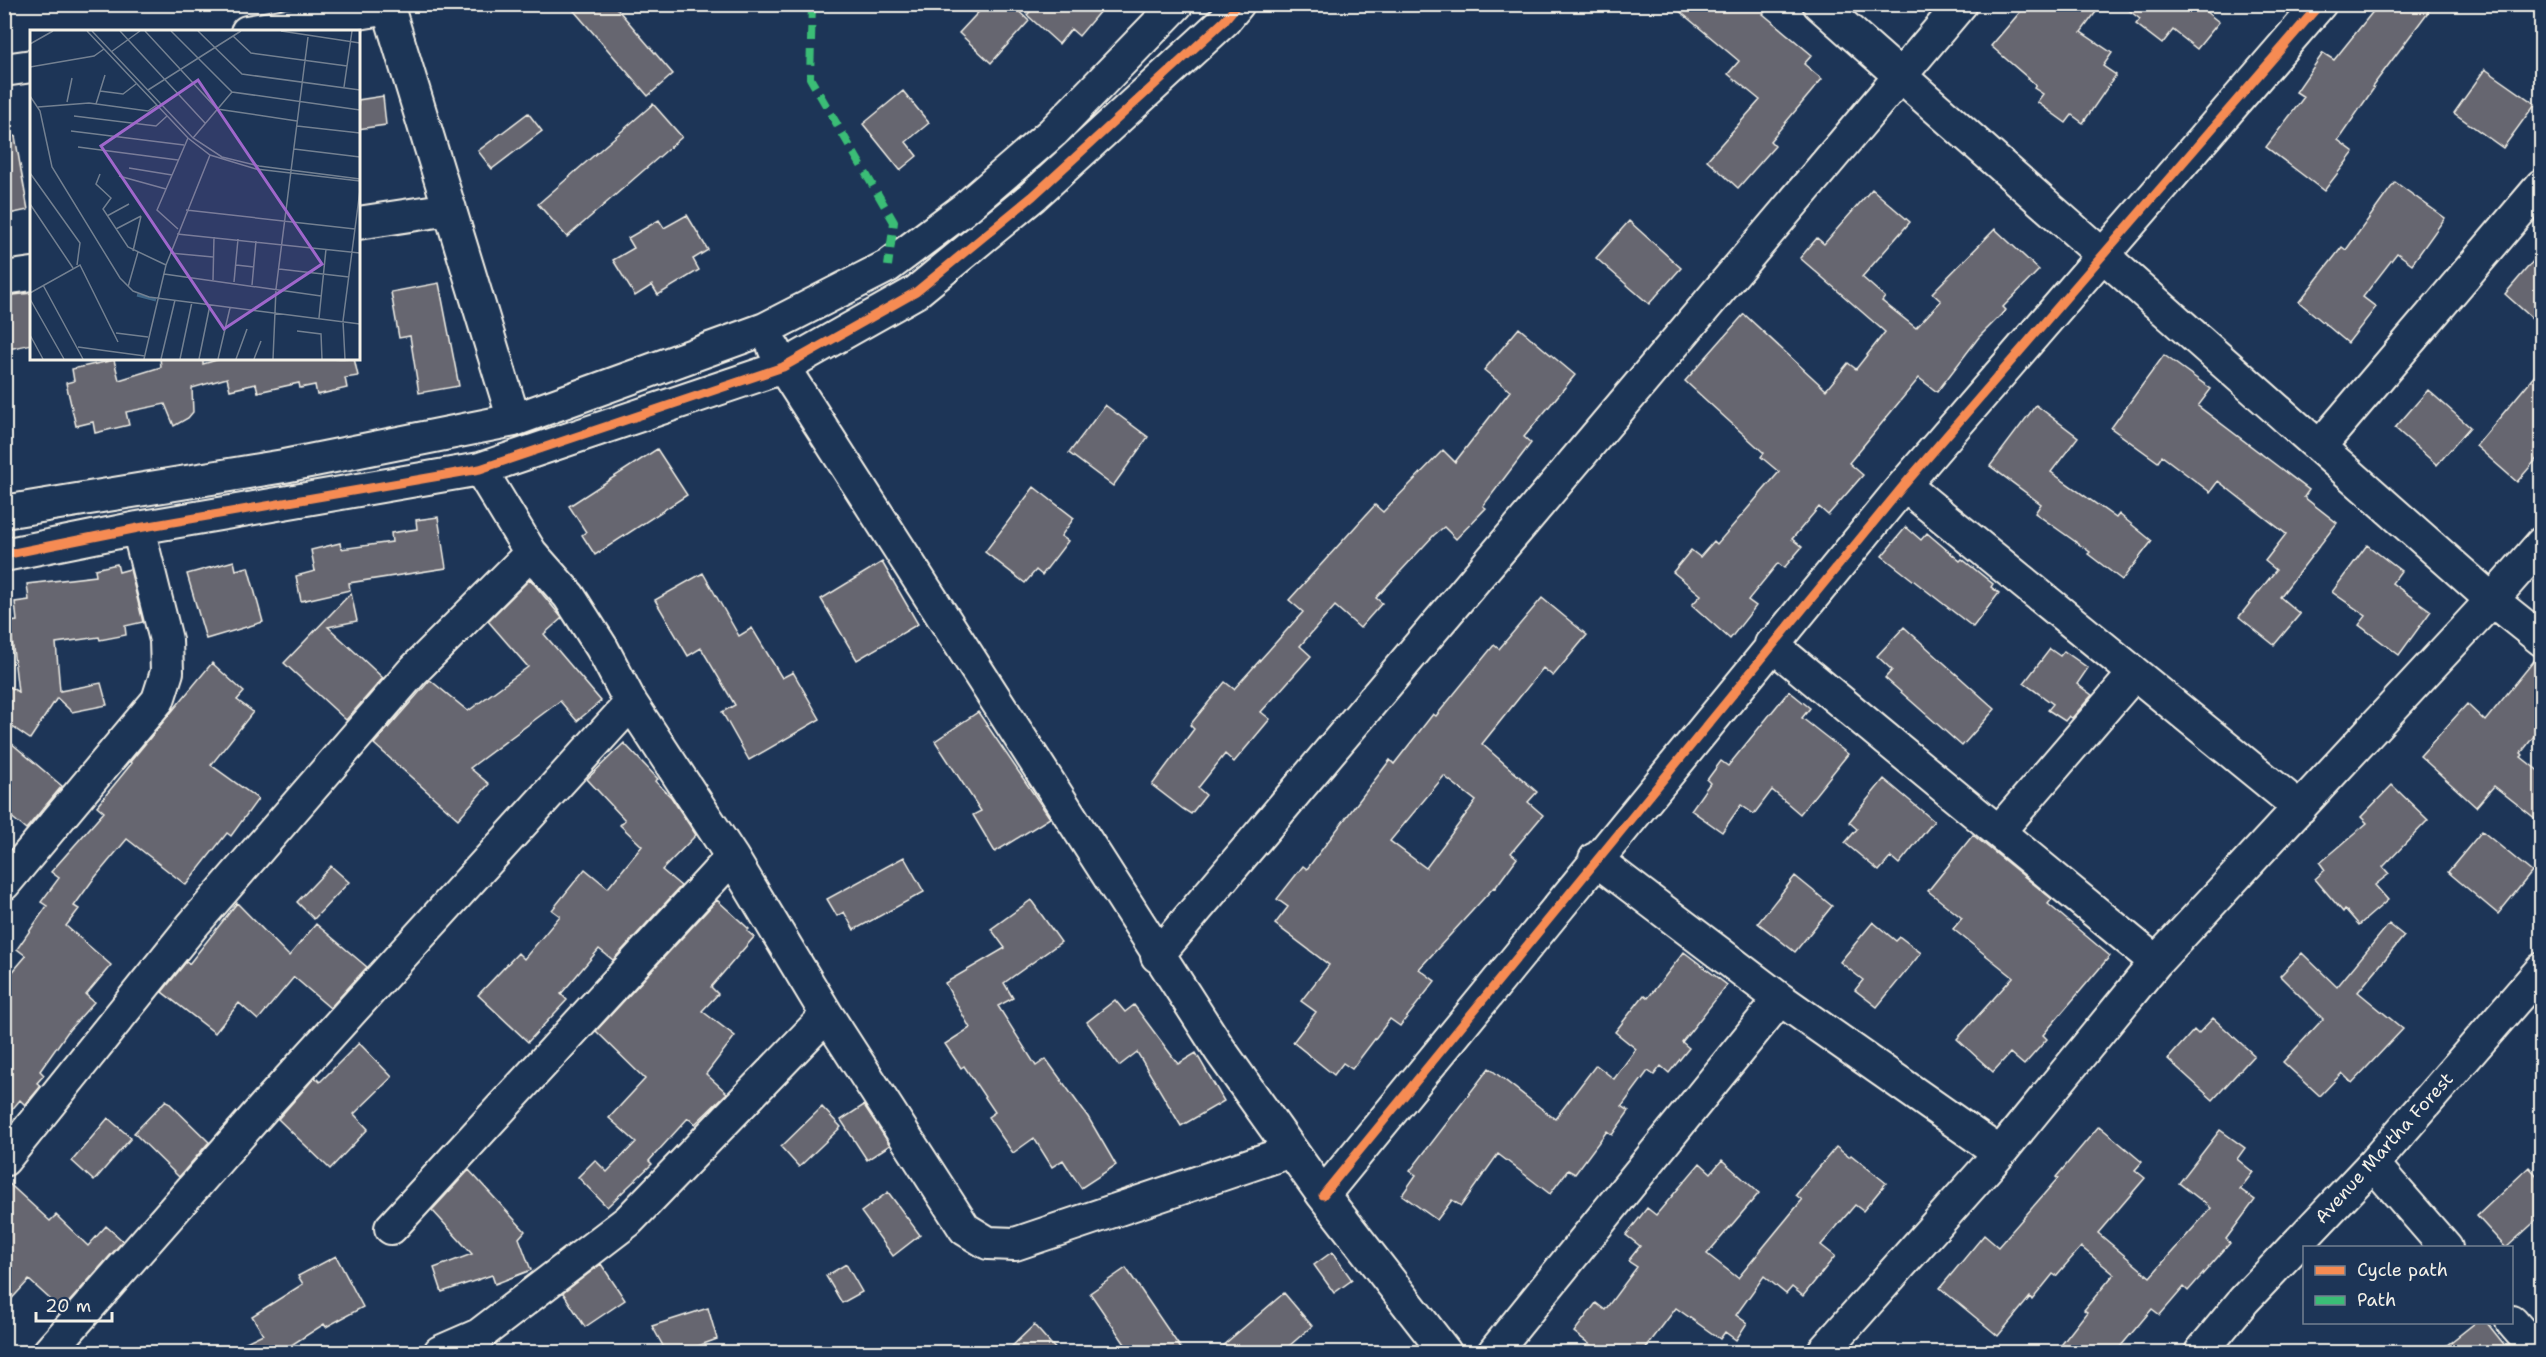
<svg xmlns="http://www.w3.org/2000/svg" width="2546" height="1357" viewBox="0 0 2546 1357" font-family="'Shantell Sans',sans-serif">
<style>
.building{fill:#666670;stroke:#f4f1e8;stroke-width:1.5;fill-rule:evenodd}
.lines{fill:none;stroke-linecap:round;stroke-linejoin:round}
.minor-casing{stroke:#f4f1e8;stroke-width:36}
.minor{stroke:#1d3557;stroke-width:32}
.quiet{stroke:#3abd76;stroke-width:8;stroke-dasharray:15 8;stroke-linecap:butt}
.cycleway-casing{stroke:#1d3557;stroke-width:13}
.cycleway{stroke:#f68b52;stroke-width:9}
.labels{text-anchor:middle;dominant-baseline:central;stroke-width:4.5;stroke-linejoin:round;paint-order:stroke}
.street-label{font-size:18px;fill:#f4f1e8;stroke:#1d3557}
.inset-river{fill:none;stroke:#406788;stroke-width:3}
.inset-road{fill:none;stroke:#738091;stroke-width:1.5}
.view{fill:#9f67cb;fill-opacity:0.15;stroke:#9f67cb;stroke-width:3}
.inset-edge{fill:none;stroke:#f4f1e8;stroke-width:3}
</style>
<rect width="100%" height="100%" fill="#1d3557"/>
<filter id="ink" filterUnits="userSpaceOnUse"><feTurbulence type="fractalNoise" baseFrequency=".0167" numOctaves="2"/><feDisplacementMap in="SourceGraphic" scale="12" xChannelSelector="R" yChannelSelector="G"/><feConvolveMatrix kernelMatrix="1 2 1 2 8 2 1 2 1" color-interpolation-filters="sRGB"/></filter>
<g filter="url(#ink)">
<path class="building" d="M 568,4 L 613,4 L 673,74 L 648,96 Z
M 986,4 L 1011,4 L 1029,21 L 991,63 L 959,33 Z
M 1037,4 L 1106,4 L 1079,36 L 1071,29 L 1059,44 L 1027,15 Z
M 1671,4 L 1771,4 L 1763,14 L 1812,55 L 1804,64 L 1822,79 L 1770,141 L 1775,146 L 1738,188 L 1707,160 L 1760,100 L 1728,74 L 1739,61 Z
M 2027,4 L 2102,4 L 2081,32 L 2112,53 L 2103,66 L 2116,75 L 2083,123 L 2072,115 L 2066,123 L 2037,102 L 2043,94 L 2034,88 L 2036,85 L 1991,46 Z
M 2121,4 L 2196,4 L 2219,22 L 2197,49 L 2173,30 L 2162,44 L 2136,24 L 2140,19 Z
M 2379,4 L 2434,4 L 2372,87 L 2374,88 L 2338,140 L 2354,152 L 2324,191 L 2266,147 L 2304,97 L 2296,92 L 2323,53 L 2334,60 Z
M 2485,69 L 2535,104 L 2503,148 L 2454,113 Z
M 903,91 L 929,123 L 906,142 L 917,156 L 900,170 L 863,124 Z
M 383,96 L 386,125 L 358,129 L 358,100 Z
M 653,104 L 682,137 L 567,237 L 538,204 Z
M 528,113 L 542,131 L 492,169 L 478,151 Z
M 15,136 L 28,210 L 4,215 L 4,137 Z
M 2395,182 L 2445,218 L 2412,264 L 2397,253 L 2363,297 L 2376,307 L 2348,343 L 2299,302 L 2342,247 L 2346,250 Z
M 1872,189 L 1910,222 L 1862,277 L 1885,297 L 1882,301 L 1916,328 L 1941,301 L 1932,293 L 1995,229 L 2039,270 L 2003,307 L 2006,310 L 1979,337 L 1937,392 L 1919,378 L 1849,463 L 1863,475 L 1828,515 L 1819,507 L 1792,539 L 1802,547 L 1784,568 L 1778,563 L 1748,600 L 1756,606 L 1730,639 L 1692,605 L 1701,595 L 1673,572 L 1691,550 L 1700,557 L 1714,541 L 1717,544 L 1779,472 L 1761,457 L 1764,453 L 1685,381 L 1744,314 L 1826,390 L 1848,363 L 1856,369 L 1885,332 L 1800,258 L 1817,238 L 1824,244 Z
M 687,215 L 708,250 L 693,259 L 699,270 L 658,295 L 652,285 L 635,296 L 613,260 L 634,248 L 628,238 L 659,220 L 664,228 Z
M 1629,221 L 1681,268 L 1649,304 L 1596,258 Z
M 2541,252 L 2541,326 L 2505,294 Z
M 439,283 L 459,386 L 419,393 L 410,336 L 399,338 L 391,292 Z
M 32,293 L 32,344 L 4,350 L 4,296 Z
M 1519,328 L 1575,375 L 1524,437 L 1531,443 L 1483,506 L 1486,508 L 1456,539 L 1444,527 L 1434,535 L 1376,598 L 1382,603 L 1360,628 L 1335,606 L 1300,646 L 1311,656 L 1261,712 L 1270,719 L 1234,762 L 1225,754 L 1198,788 L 1206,795 L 1191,814 L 1183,809 L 1152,785 L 1194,729 L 1190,725 L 1225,682 L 1234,689 L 1303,612 L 1289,600 L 1375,505 L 1383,512 L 1443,450 L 1455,462 L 1510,391 L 1484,370 Z
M 2164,355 L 2211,389 L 2198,406 L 2309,490 L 2304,497 L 2337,523 L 2280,597 L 2300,614 L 2274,645 L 2239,617 L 2276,570 L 2265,561 L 2286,534 L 2218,481 L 2210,492 L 2162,456 L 2158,462 L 2111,428 Z
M 160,358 L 203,358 L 203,364 L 223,358 L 354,358 L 358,376 L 345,378 L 347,388 L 317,395 L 315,385 L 300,388 L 299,383 L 258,392 L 256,384 L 230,390 L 227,378 L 192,388 L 193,412 L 188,418 L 174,426 L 165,404 L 126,412 L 129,425 L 95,433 L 93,422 L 76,426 L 66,383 L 74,381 L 72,369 L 114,360 L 119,380 L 161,367 Z
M 2541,368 L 2541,454 L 2517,482 L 2476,446 Z
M 2428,390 L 2470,427 L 2437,465 L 2395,428 Z
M 1105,405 L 1148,437 L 1113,486 L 1069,453 Z
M 2036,405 L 2078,437 L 2051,472 L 2116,518 L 2119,514 L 2152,541 L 2122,580 L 2088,554 L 2090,552 L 2035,513 L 2041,504 L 1990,466 Z
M 657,449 L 687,495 L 595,555 L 582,535 L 586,532 L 569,506 Z
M 1034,487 L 1074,518 L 1061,536 L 1068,541 L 1042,575 L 1036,570 L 1025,583 L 985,552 Z
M 438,517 L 446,568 L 349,583 L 350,590 L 301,601 L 296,576 L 315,571 L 311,550 L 340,543 L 341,549 L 392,542 L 391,533 L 417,529 L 416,520 Z
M 1906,527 L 1921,540 L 1927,533 L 1960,561 L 1962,559 L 1993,584 L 1991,587 L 1999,593 L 1973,627 L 1882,556 Z
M 2367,545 L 2401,571 L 2392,583 L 2431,611 L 2399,655 L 2359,625 L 2366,616 L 2332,592 Z
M 234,561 L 236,570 L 248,567 L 263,622 L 206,639 L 187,574 Z
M 882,562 L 918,624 L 857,660 L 821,599 Z
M 117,564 L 119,572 L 130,569 L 143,622 L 125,626 L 126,635 L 100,640 L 99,637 L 56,643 L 60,691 L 101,683 L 107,705 L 72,712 L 57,698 L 30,739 L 4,721 L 4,683 L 18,692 L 10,622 L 17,621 L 15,602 L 29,600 L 27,584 L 96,576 L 95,569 Z
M 703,573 L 739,636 L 752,628 L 782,678 L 793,672 L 820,719 L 749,760 L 722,712 L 735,705 L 701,648 L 688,656 L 655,600 Z
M 530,579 L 562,618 L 544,634 L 601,701 L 577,721 L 560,701 L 470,768 L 489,784 L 458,819 L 374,744 L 430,680 L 468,711 L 528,667 L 488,621 Z
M 351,593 L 357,621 L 328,627 L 383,678 L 346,720 L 284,663 Z
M 1542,598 L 1587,635 L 1553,676 L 1543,668 L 1482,744 L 1537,792 L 1528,802 L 1543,815 L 1511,853 L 1517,858 L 1495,888 L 1494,887 L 1419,969 L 1435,981 L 1400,1026 L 1390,1019 L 1352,1069 L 1343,1063 L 1334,1075 L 1293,1042 L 1316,1012 L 1301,1001 L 1329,965 L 1275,924 L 1288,907 L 1277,899 L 1303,866 L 1307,869 L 1390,760 L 1394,764 L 1433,714 L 1436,716 L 1494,645 L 1499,649 ZM 1444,776 L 1476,801 L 1426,868 L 1390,841 Z
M 1904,627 L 1995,709 L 1962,746 L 1885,678 L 1892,670 L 1877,656 Z
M 2050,649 L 2060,656 L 2064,651 L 2088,668 L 2077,684 L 2092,695 L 2072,718 L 2069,716 L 2065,721 L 2048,710 L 2053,704 L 2024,683 Z
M 2537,657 L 2541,658 L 2541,727 L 2521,753 L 2523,755 L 2521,757 L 2541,773 L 2541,823 L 2494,786 L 2476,807 L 2420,756 L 2467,704 L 2485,721 Z
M 212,663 L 244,692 L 237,700 L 253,712 L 211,765 L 258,799 L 231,836 L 227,833 L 186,885 L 127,839 L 92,881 L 74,906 L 79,909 L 66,926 L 111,965 L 86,995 L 94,1002 L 69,1030 L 40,1071 L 44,1075 L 37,1083 L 41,1086 L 25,1105 L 20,1100 L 4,1119 L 4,982 L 26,956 L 17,949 L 47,906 L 41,902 L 59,878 L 51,872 L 104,812 L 97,806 L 132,763 L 130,762 Z
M 1789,691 L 1810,708 L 1802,718 L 1848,754 L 1800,814 L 1772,790 L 1754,814 L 1741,805 L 1722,832 L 1691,810 L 1710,783 L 1707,780 L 1721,761 L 1728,766 Z
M 978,712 L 1050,818 L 995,852 L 973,815 L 981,811 L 935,741 Z
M 4,737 L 62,786 L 26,829 L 4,811 Z
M 624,743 L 658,779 L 655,781 L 671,797 L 696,835 L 662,870 L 681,886 L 613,960 L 599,949 L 561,994 L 567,1000 L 528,1042 L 478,995 L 518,953 L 524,959 L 560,916 L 552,910 L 585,869 L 608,888 L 642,846 L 620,825 L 625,820 L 587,779 Z
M 1884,779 L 1934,821 L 1899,864 L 1891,857 L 1879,871 L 1845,843 L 1857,829 L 1849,822 Z
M 2392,785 L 2428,820 L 2383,867 L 2389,874 L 2375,885 L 2388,900 L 2359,925 L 2345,909 L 2343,912 L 2315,879 L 2325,870 L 2320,863 L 2367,823 L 2361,817 Z
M 2482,831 L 2532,872 L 2498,914 L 2448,872 Z
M 1973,835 L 2052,899 L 2048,904 L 2110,956 L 2043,1035 L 2047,1039 L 2024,1065 L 2010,1053 L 1993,1072 L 1957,1039 L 2013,977 L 1953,929 L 1962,918 L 1928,891 Z
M 904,857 L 924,892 L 854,930 L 844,912 L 837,916 L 827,899 Z
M 331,866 L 349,882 L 314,919 L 297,902 Z
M 1795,876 L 1832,906 L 1795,952 L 1758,923 Z
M 717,900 L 749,929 L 747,931 L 754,937 L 711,987 L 718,994 L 702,1011 L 735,1036 L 706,1074 L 727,1093 L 695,1124 L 688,1118 L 649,1161 L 652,1164 L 607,1207 L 578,1177 L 595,1160 L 607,1172 L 636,1142 L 609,1118 L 645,1079 L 596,1031 Z
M 1031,900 L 1061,942 L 1004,983 L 1013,998 L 998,1006 L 1036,1066 L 1046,1059 L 1088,1117 L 1116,1165 L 1081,1188 L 1063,1160 L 1052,1167 L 1034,1138 L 1013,1153 L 988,1117 L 995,1112 L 964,1066 L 961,1068 L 945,1044 L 970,1028 L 945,983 L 1005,948 L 991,929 Z
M 237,903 L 289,956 L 316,924 L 367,967 L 330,1008 L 294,977 L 258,1020 L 239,1003 L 215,1033 L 162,992 L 186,962 L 189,964 Z
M 1873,922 L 1896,941 L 1900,937 L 1921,953 L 1877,1007 L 1855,990 L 1863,980 L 1840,962 Z
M 2389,924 L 2404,936 L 2358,992 L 2403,1029 L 2352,1083 L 2342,1073 L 2320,1096 L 2283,1062 L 2323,1019 L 2280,976 L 2302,953 L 2337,987 Z
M 1684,952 L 1727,985 L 1682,1042 L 1689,1048 L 1669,1073 L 1661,1066 L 1654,1075 L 1648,1071 L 1622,1106 L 1629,1111 L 1612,1135 L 1607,1131 L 1575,1174 L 1568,1170 L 1550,1194 L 1498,1154 L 1461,1206 L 1452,1200 L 1437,1220 L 1402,1195 L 1416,1175 L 1410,1171 L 1489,1068 L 1555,1119 L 1596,1065 L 1614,1079 L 1636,1049 L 1615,1032 L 1644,995 L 1648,998 Z
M 1115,1000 L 1125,1012 L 1134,1005 L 1178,1064 L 1196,1053 L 1224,1101 L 1181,1126 L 1137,1052 L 1119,1066 L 1087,1022 Z
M 2213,1018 L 2254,1055 L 2213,1100 L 2168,1059 L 2194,1030 L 2198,1034 Z
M 359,1043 L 392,1077 L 354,1114 L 368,1129 L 330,1169 L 278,1119 L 315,1077 L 320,1082 Z
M 166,1100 L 209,1142 L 179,1177 L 134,1133 Z
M 864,1105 L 890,1145 L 867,1160 L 841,1120 Z
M 822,1107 L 841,1127 L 799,1167 L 781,1147 Z
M 108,1118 L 131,1138 L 94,1181 L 72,1161 Z
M 2099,1126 L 2142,1162 L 2135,1170 L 2145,1178 L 2098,1233 L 2150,1277 L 2211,1208 L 2179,1183 L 2220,1130 L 2245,1148 L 2237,1159 L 2253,1172 L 2240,1189 L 2255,1200 L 2226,1239 L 2230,1243 L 2188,1291 L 2184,1287 L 2160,1315 L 2152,1309 L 2115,1353 L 2055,1353 L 2087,1312 L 2084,1310 L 2114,1274 L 2081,1247 L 2056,1276 L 2053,1274 L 2032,1300 L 2030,1297 L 1998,1336 L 1940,1288 L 1984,1235 L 1998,1247 L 2058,1178 L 2056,1177 Z
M 1836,1147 L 1849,1157 L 1851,1155 L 1886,1183 L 1863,1211 L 1855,1205 L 1821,1245 L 1835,1256 L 1803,1296 L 1792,1287 L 1786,1294 L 1764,1276 L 1736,1315 L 1747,1323 L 1736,1340 L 1725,1332 L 1720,1339 L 1676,1308 L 1642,1353 L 1601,1353 L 1574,1332 L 1596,1303 L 1605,1310 L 1637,1267 L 1628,1261 L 1640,1246 L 1626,1235 L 1647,1208 L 1656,1215 L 1700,1163 L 1711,1173 L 1722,1160 L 1759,1193 L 1707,1254 L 1738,1278 L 1802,1200 L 1796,1195 Z
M 2529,1167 L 2541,1180 L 2541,1216 L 2506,1248 L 2477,1216 Z
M 469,1170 L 525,1231 L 519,1238 L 531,1270 L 495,1284 L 492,1275 L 442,1292 L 434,1268 L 472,1254 L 432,1210 Z
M 4,1179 L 50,1221 L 56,1215 L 88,1246 L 106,1226 L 123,1241 L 62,1310 L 29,1280 L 4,1307 Z
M 888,1192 L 920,1235 L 893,1256 L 861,1212 Z
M 1332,1252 L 1352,1280 L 1334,1293 L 1314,1265 Z
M 336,1256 L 363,1307 L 326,1327 L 324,1324 L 279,1353 L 223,1353 L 263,1334 L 252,1316 L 303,1284 L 298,1276 Z
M 601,1264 L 625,1300 L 585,1327 L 563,1293 Z
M 846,1264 L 862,1292 L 842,1303 L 826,1276 Z
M 1126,1268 L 1184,1353 L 1131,1353 L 1090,1293 Z
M 1284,1293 L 1312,1326 L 1281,1353 L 1214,1353 Z
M 708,1308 L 717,1339 L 679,1353 L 667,1353 L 652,1326 Z
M 2475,1323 L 2487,1323 L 2511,1353 L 2437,1353 Z
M 1034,1325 L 1059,1353 L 1005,1353 Z"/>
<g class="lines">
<g class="minor-casing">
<path id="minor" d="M 387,4 L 514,420
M 1819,4 L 2492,600 L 2542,640
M 247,32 L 388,8 L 392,4
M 4,70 L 32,66
M 358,223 L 450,209
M 4,278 L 32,274
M 774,348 L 783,367 L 1220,1050 L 1323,1195 L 1445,1352
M 2320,446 L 2542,185
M 480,469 L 531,553 L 569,596 L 602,648 L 631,703 L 732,857 L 827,1015 L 965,1229 L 988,1243 L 1015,1244 L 1291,1151
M 1904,485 L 2300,808
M 4,512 L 284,466 L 514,420 L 765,329 L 888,266 L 964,209 L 1053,132 L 1177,4
M 4,555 L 138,528 L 480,469 L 783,367 L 916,292 L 1033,196 L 1224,21 L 1238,4
M 1771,644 L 2156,962
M 2000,830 L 2134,674
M 1595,859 L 1780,999 L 2000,1153
M 4,884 L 158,700 L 167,672 L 166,640 L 138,528
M 1157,956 L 1961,4
M 4,1160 L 192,926 L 412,672 L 531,553
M 2373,1164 L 2446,1248
M 1323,1195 L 1904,485 L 2320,4
M 391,1228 L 732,857
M 2512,1322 L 2538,1352
M 49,1352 L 265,1106 L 631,703
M 440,1352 L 479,1335 L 628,1221 L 827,1015
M 1494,1352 L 1780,999
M 1823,1352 L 2000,1153 L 2156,962 L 2492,600 L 2542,543
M 2201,1352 L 2244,1300 L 2373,1164 L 2542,969"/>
</g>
<use href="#minor" class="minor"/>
<path class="quiet" d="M 812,4 L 810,78 L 894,222 L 888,266"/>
<g class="cycleway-casing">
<path id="cycleway" d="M 4,555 L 138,528 L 480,469 L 783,367 L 916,292 L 1033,196 L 1224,21 L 1238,4
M 1323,1195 L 1904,485 L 2320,4"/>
</g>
<use href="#cycleway" class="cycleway"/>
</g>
</g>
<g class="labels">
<g class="street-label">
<text transform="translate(2384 1148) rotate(-48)">Avenue Martha Forest</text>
</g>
</g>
<g transform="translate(30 30)">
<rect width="330" height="330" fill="#1d3557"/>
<path class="inset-river" d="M 107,265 L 126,270"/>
<path class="inset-road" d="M 57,1 L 158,108 L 180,125 L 226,139 L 330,151M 62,1 L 163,108 L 192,127 L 229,136 L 330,149M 90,1 L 175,93M 115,1 L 187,79 L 267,91M 141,1 L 202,62 L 330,80M 168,1 L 212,44 L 330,60M 251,1 L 330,13M 203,6 L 221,23 L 317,36M 0,14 L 23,1M 81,22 L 110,1M 0,37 L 64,26 L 74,19M 314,57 L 322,1M 118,60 L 211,1M 70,61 L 93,64 L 106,54M 0,66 L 10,81 L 22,137 L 90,248 L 103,261 L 119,267 L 330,294M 37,72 L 42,48M 66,74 L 75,45M 8,77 L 59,73 L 118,81 L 127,75M 44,86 L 126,96 L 137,86M 267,96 L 330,103M 41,101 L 154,115M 163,108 L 202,62M 48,117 L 148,130M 264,119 L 330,127M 99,138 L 142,145M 0,143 L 50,213 L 47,235M 70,144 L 66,154 L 81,168 L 73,179 L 98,217 L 136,235M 89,146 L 136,159M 0,174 L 43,238M 156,180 L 325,199M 77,186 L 99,174M 86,199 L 111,186M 148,199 L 127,180 L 158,108M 147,204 L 330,223M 103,221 L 111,186M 140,223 L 183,227M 206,235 L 224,237M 249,239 L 319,247M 134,244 L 291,266M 183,250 L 184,207M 204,252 L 208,209M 13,255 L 53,329M 222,255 L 226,211M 98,257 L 108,222M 0,263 L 50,235 L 88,312M 0,269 L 34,329M 289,288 L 296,219M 267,301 L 291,304 L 292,329M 86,303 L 118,307M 0,305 L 13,329M 48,317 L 115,326M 114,329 L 136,235 L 180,125M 131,329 L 145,270M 150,329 L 162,272M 169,329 L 180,275M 188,329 L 200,278M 206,329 L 217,299M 224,329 L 231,311M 243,329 L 246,259 L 278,7M 315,329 L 313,291 L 330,160"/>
<path class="view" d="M 168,50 L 292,234 L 194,299 L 71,116 Z"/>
<rect width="330" height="330" class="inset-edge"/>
</g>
<rect width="2546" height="1357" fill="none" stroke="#1d3557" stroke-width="24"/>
<rect x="12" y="12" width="2522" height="1333" fill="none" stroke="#f4f1e8" stroke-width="2" filter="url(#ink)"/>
<rect x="2303" y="1246" width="210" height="78" fill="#1d3557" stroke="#738091" stroke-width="1.5"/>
<rect x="2315" y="1266" width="30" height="9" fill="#f68b52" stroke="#738091" stroke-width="1.5"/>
<text x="2357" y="1276" font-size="18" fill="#f4f1e8">Cycle path</text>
<rect x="2315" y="1296" width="30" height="9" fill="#3abd76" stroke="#738091" stroke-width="1.5"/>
<text x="2357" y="1306" font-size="18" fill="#f4f1e8">Path</text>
<path d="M36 1312v9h76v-9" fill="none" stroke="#f4f1e8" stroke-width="3"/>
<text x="45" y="1312" font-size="18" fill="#f4f1e8" stroke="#1d3557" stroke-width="4.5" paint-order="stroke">20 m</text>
</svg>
